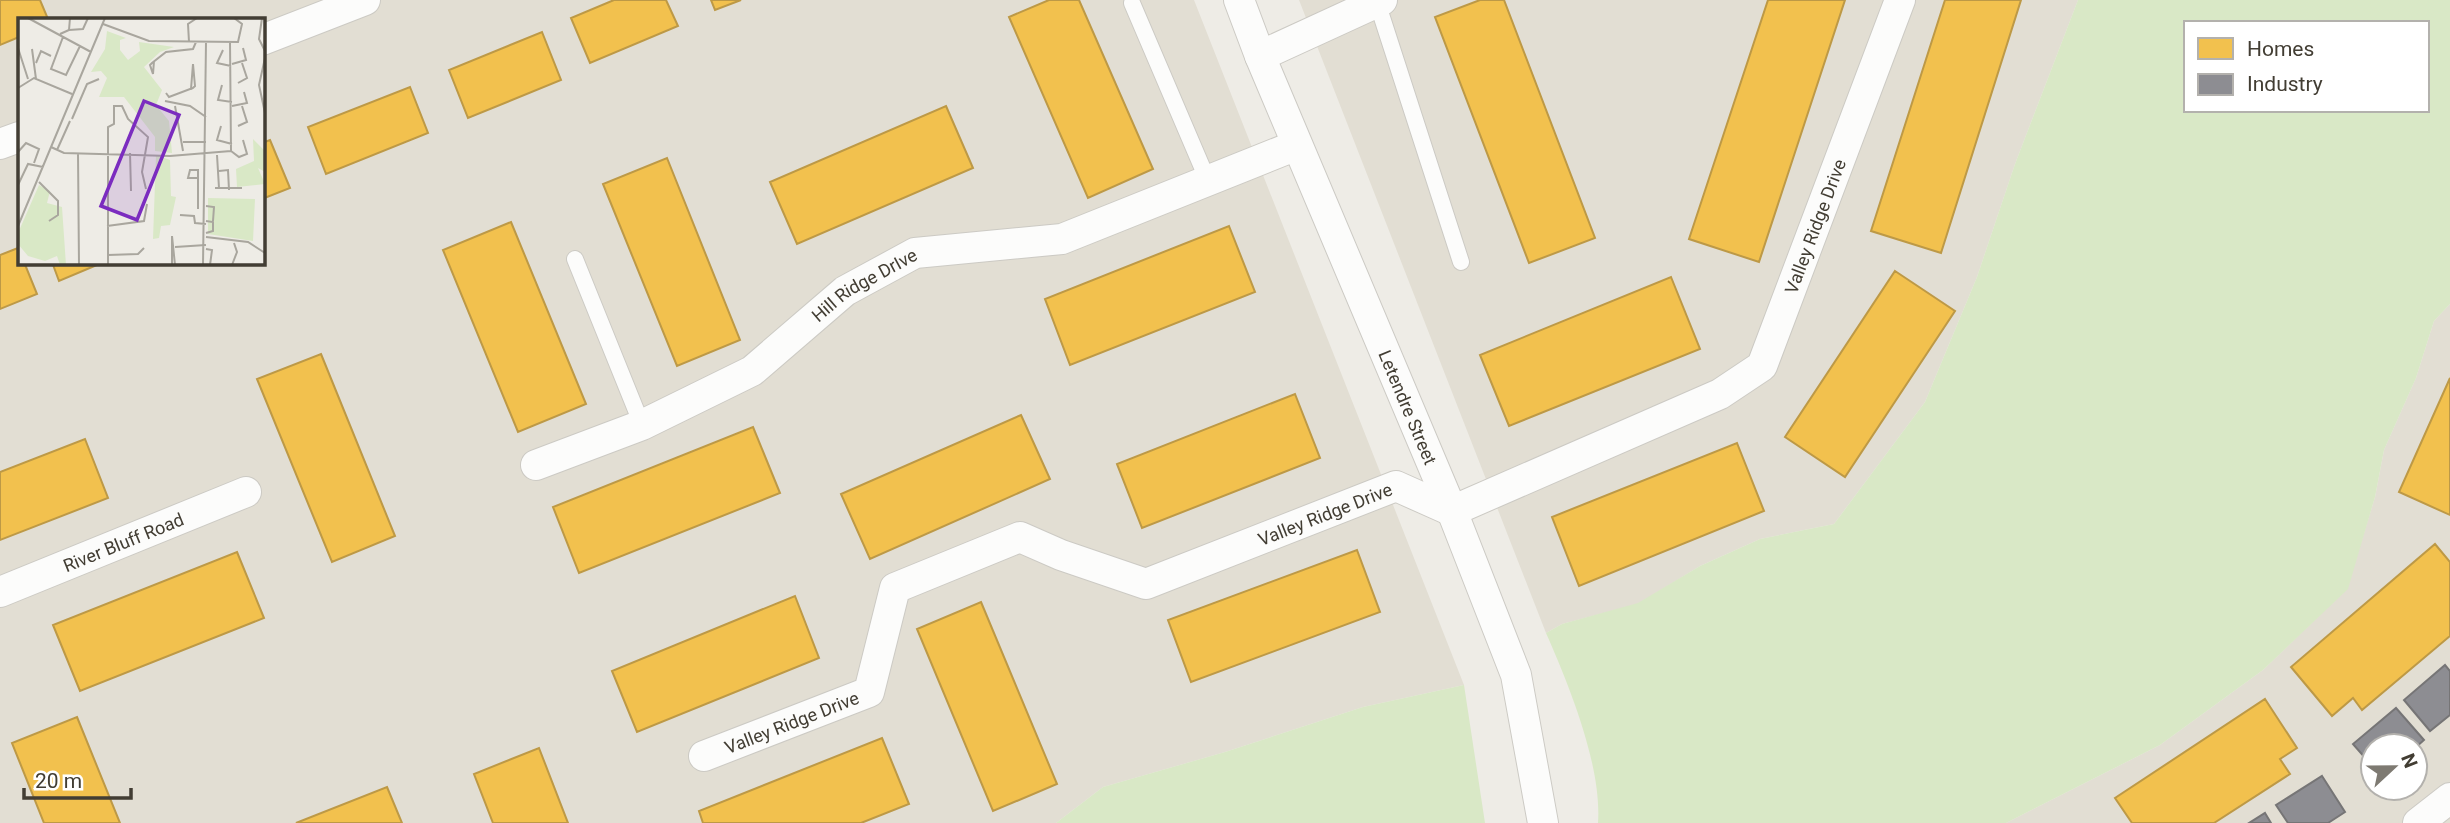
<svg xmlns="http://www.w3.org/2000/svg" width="2450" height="823" viewBox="0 0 2450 823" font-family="Roboto,sans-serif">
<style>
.residential{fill:#e2ded3;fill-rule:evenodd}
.green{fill:#d9e8c6;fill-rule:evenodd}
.homes{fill:#f2c14e;stroke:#bd9946;stroke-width:2}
.industry{fill:#8d8d92;stroke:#767576;stroke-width:2}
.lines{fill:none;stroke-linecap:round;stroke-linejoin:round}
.service-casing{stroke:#cccac4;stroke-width:18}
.minor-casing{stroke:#cccac4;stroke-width:32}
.service{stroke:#fcfcfb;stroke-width:16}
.minor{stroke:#fcfcfb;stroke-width:30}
.labels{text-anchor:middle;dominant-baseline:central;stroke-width:7;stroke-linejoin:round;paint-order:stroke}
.street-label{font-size:18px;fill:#423d33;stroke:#fff}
.inset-road{fill:none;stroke:#a9a69e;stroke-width:2}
.view{fill:#7b2cbf;fill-opacity:0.15;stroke:#7b2cbf;stroke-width:3.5}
.inset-edge{fill:none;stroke:#423d33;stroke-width:3.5}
</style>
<rect width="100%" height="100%" fill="#eeece6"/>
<path class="residential" d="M 0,0 L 1194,0 L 1464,685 L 1363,707 L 1225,752 L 1103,787 L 1056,823 L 0,823 ZM 19,19 L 262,19 L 262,262 L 19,262 Z
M 1299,0 L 2078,0 L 2015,164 L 1977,277 L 1925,402 L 1834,524 L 1760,539 L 1700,566 L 1638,604 L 1562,624 L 1546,633 Z
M 2450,304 L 2450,823 L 2006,823 L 2160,745 L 2263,670 L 2347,589 L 2375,497 L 2384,450 L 2416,378 L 2434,321 ZM 2373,746 L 2415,746 L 2415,788 L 2373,788 Z"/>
<path class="green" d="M 2078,0 L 2450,0 L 2450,304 L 2434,321 L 2416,378 L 2384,450 L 2375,497 L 2348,589 L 2263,670 L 2160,745 L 2006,823 L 1598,823 C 1602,766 1569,685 1546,633 L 1562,624 L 1638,603 L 1700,566 L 1760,539 L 1834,524 L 1925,402 L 1977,277 L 2015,164 ZM 2186,23 L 2427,23 L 2427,110 L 2186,110 Z
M 1464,685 L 1485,823 L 1056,823 L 1103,787 L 1225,752 L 1363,707 Z"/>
<path class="homes" d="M 0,0 L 40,0 L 48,19 L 19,19 L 19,37 L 0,45 Z
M 614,0 L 666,0 L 678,26 L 590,63 L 571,18 Z
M 711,0 L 741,0 L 715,10 Z
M 1049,0 L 1079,0 L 1153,169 L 1088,198 L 1009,17 Z
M 1480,0 L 1504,0 L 1595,238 L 1529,263 L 1435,17 Z
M 1768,0 L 1845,0 L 1759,262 L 1689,239 Z
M 1945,0 L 2021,0 L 1941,253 L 1871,231 Z
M 542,32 L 561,80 L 468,118 L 449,70 Z
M 410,87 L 428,133 L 326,174 L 308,127 Z
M 946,106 L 973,168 L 797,244 L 770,182 Z
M 270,140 L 290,188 L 262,199 L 262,143 Z
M 667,158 L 740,340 L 677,366 L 603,184 Z
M 511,222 L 586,404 L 518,432 L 443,250 Z
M 1229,226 L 1255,292 L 1070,365 L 1045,299 Z
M 18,248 L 19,262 L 24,262 L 37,294 L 0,309 L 0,255 Z
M 52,262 L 104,262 L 59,281 Z
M 1895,271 L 1955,311 L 1845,477 L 1785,437 Z
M 1671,277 L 1700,349 L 1509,426 L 1480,355 Z
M 321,354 L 395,536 L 332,562 L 257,379 Z
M 2450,378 L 2450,515 L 2399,492 Z
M 1295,394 L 1320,458 L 1142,528 L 1117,464 Z
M 1021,415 L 1050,479 L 870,559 L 841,494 Z
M 753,427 L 780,493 L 579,573 L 553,507 Z
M 85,439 L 108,498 L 0,540 L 0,472 Z
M 1737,443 L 1764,511 L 1579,586 L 1552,517 Z
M 2435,544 L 2450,562 L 2450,636 L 2362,710 L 2353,698 L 2332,716 L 2291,667 Z
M 1357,550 L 1380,612 L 1191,682 L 1168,620 Z
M 237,552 L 264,618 L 80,691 L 53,625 Z
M 795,596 L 819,658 L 637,732 L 612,671 Z
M 981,602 L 1057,784 L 993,811 L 917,629 Z
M 2265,699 L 2297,748 L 2280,759 L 2290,774 L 2214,823 L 2132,823 L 2115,798 Z
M 77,717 L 120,823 L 44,823 L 12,743 Z
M 882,738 L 909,804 L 861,823 L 703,823 L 699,811 Z
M 539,748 L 568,823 L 493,823 L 474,774 Z
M 387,787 L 402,823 L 296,823 Z"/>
<path class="industry" d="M 2445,665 L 2450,671 L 2450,715 L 2430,731 L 2404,700 Z
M 2396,708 L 2424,740 L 2415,748 L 2415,746 L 2373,746 L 2373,767 L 2353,744 Z
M 2322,776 L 2345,812 L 2328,823 L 2288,823 L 2276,805 Z
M 2265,813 L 2271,823 L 2249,823 Z"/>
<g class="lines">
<g class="service-casing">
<path id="service" d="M 1377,2 L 1461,262
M 1132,3 L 1208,181
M 575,259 L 642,425"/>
</g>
<g class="minor-casing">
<g id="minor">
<path id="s1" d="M 1239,0 L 1260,56 L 1452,511 L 1516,675 L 1543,823"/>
<path d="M 262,40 L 365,0"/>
<path d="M 1260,56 L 1382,0"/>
<path d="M 0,144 L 19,137"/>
<path id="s2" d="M 536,465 L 642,425 L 752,371 L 845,291 L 915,253 L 1062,239 L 1297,145"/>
<path id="s3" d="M 0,592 L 246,492"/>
<path id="s4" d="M 704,756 L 869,692 L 895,588 L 1020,537 L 1061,555 L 1146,584 L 1396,486 L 1452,511 L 1720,394 L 1762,366 L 1900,0"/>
<path d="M 2418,823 L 2450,798"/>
</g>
</g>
<use href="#service" class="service"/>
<use href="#minor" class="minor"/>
</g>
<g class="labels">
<g class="street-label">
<text stroke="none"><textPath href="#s4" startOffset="1376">Valley Ridge Drive</textPath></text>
<text stroke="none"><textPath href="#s2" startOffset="378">Hill Ridge DrIve</textPath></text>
<text stroke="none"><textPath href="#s1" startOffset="441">Letendre Street</textPath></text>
<text stroke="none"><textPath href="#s4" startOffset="746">Valley Ridge Drive</textPath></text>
<text stroke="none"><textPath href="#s3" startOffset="133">River Bluff Road</textPath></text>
<text stroke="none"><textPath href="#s4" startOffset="94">Valley Ridge Drive</textPath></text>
</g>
</g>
<g transform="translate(18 18)">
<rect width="247" height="247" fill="#eeece6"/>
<path d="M 89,13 L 108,20 L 102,22 L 102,32 L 110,42 L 122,33 L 121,24 L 156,29 L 142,34 L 126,49 L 144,72 L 138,87 L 151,103 L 154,135 L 137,133 L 137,119 L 106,79 L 81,79 L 89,60 L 83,53 L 73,54 L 87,31 ZM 235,121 L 247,133 L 247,154 L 240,150 L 247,166 L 219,169 L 218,151 L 236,143 ZM 138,137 L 152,142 L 153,178 L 158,179 L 152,207 L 143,208 L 141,220 L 135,221 ZM 21,167 L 32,173 L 29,185 L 44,189 L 48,247 L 42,247 L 39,238 L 27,243 L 10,238 L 0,226 L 0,215 ZM 190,180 L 237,181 L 235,223 L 190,216 Z" fill="#d9e8c6"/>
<path class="inset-road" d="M 10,0 L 73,34M 244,0 L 241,21 L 247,33M 85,6 L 131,23 L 220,24 L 224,6 L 216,0M 51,12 L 65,11 L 70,0M 42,16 L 51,12 L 52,0M 45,19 L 33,51 L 48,57 L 62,28M 171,24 L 170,6 L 179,0M 212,24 L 213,133M 0,30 L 10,61M 14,31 L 18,61M 205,32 L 199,45 L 213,48M 247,40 L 241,67 L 247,95M 136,43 L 135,56 L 132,47 L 134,45 L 148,34 L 175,31 L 178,24M 18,45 L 23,33 L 33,38M 214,46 L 228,42 L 225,30M 220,65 L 229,60 L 224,45M 204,67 L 200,82 L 214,84M 0,70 L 16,60 L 54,76M 148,75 L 151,79 L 172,71 L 173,71 L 175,70 L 177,68 L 175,46 L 173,71M 147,83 L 172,88 L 188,99M 157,88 L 165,133M 214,88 L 229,85 L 226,74M 54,101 L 69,66 L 81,61M 247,104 L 247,128M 203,108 L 199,122 L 214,126M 220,108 L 229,104 L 224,88M 165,124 L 188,124M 33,129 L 46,135 L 152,138 L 213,133M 39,132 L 52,103M 213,133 L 221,139 L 229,136 L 225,122M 0,134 L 8,125 L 21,131 L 16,145M 60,135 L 61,247M 112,135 L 113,173M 199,137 L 201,170M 201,153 L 210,152 L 211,172M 180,160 L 170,160 L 172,152 L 180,152 L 180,191M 21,164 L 40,183 L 40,197 L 31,203M 0,167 L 10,146 L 25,149M 197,170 L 224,170M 188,188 L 196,189 L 195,203M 162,197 L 176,198 L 177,205 L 188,206M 188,203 L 195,204 L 195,213 L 188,215M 0,208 L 87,0M 89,208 L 126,203 L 129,186M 188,219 L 230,224 L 247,235M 157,229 L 188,227M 188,231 L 194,232 L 192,247M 90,237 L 120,236 L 126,230M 90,247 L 90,109 L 96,106 L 96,88 L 104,88 L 110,101 L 130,119 L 124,154 L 128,171M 154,247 L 154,218 L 157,247M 185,247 L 188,24M 214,247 L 219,234 L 216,225"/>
<path class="view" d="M 126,83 L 161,97 L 119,202 L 83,188 Z"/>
<rect width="247" height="247" class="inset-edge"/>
</g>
<rect x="2184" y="21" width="245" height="91" fill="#ffffff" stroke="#b3b1ad" stroke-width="2"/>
<rect x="2198" y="38" width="35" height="21" fill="#f2c14e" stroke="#b3b1ad" stroke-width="2"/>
<text x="2247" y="56" font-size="21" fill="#423d33">Homes</text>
<rect x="2198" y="74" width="35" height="21" fill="#8d8d92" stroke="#b3b1ad" stroke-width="2"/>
<text x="2247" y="91" font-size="21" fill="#423d33">Industry</text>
<g transform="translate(2394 767) rotate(68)"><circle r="33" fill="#ffffff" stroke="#b3b1ad" stroke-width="2"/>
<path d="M0-5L12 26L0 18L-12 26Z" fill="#7e7a72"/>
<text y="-10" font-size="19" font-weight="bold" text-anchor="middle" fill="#423d33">N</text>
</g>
<path d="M24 788v10h107v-10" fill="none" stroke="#423d33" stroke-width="3.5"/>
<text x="35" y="788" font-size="21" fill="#423d33" stroke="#ffffff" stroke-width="5" paint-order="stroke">20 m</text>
</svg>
